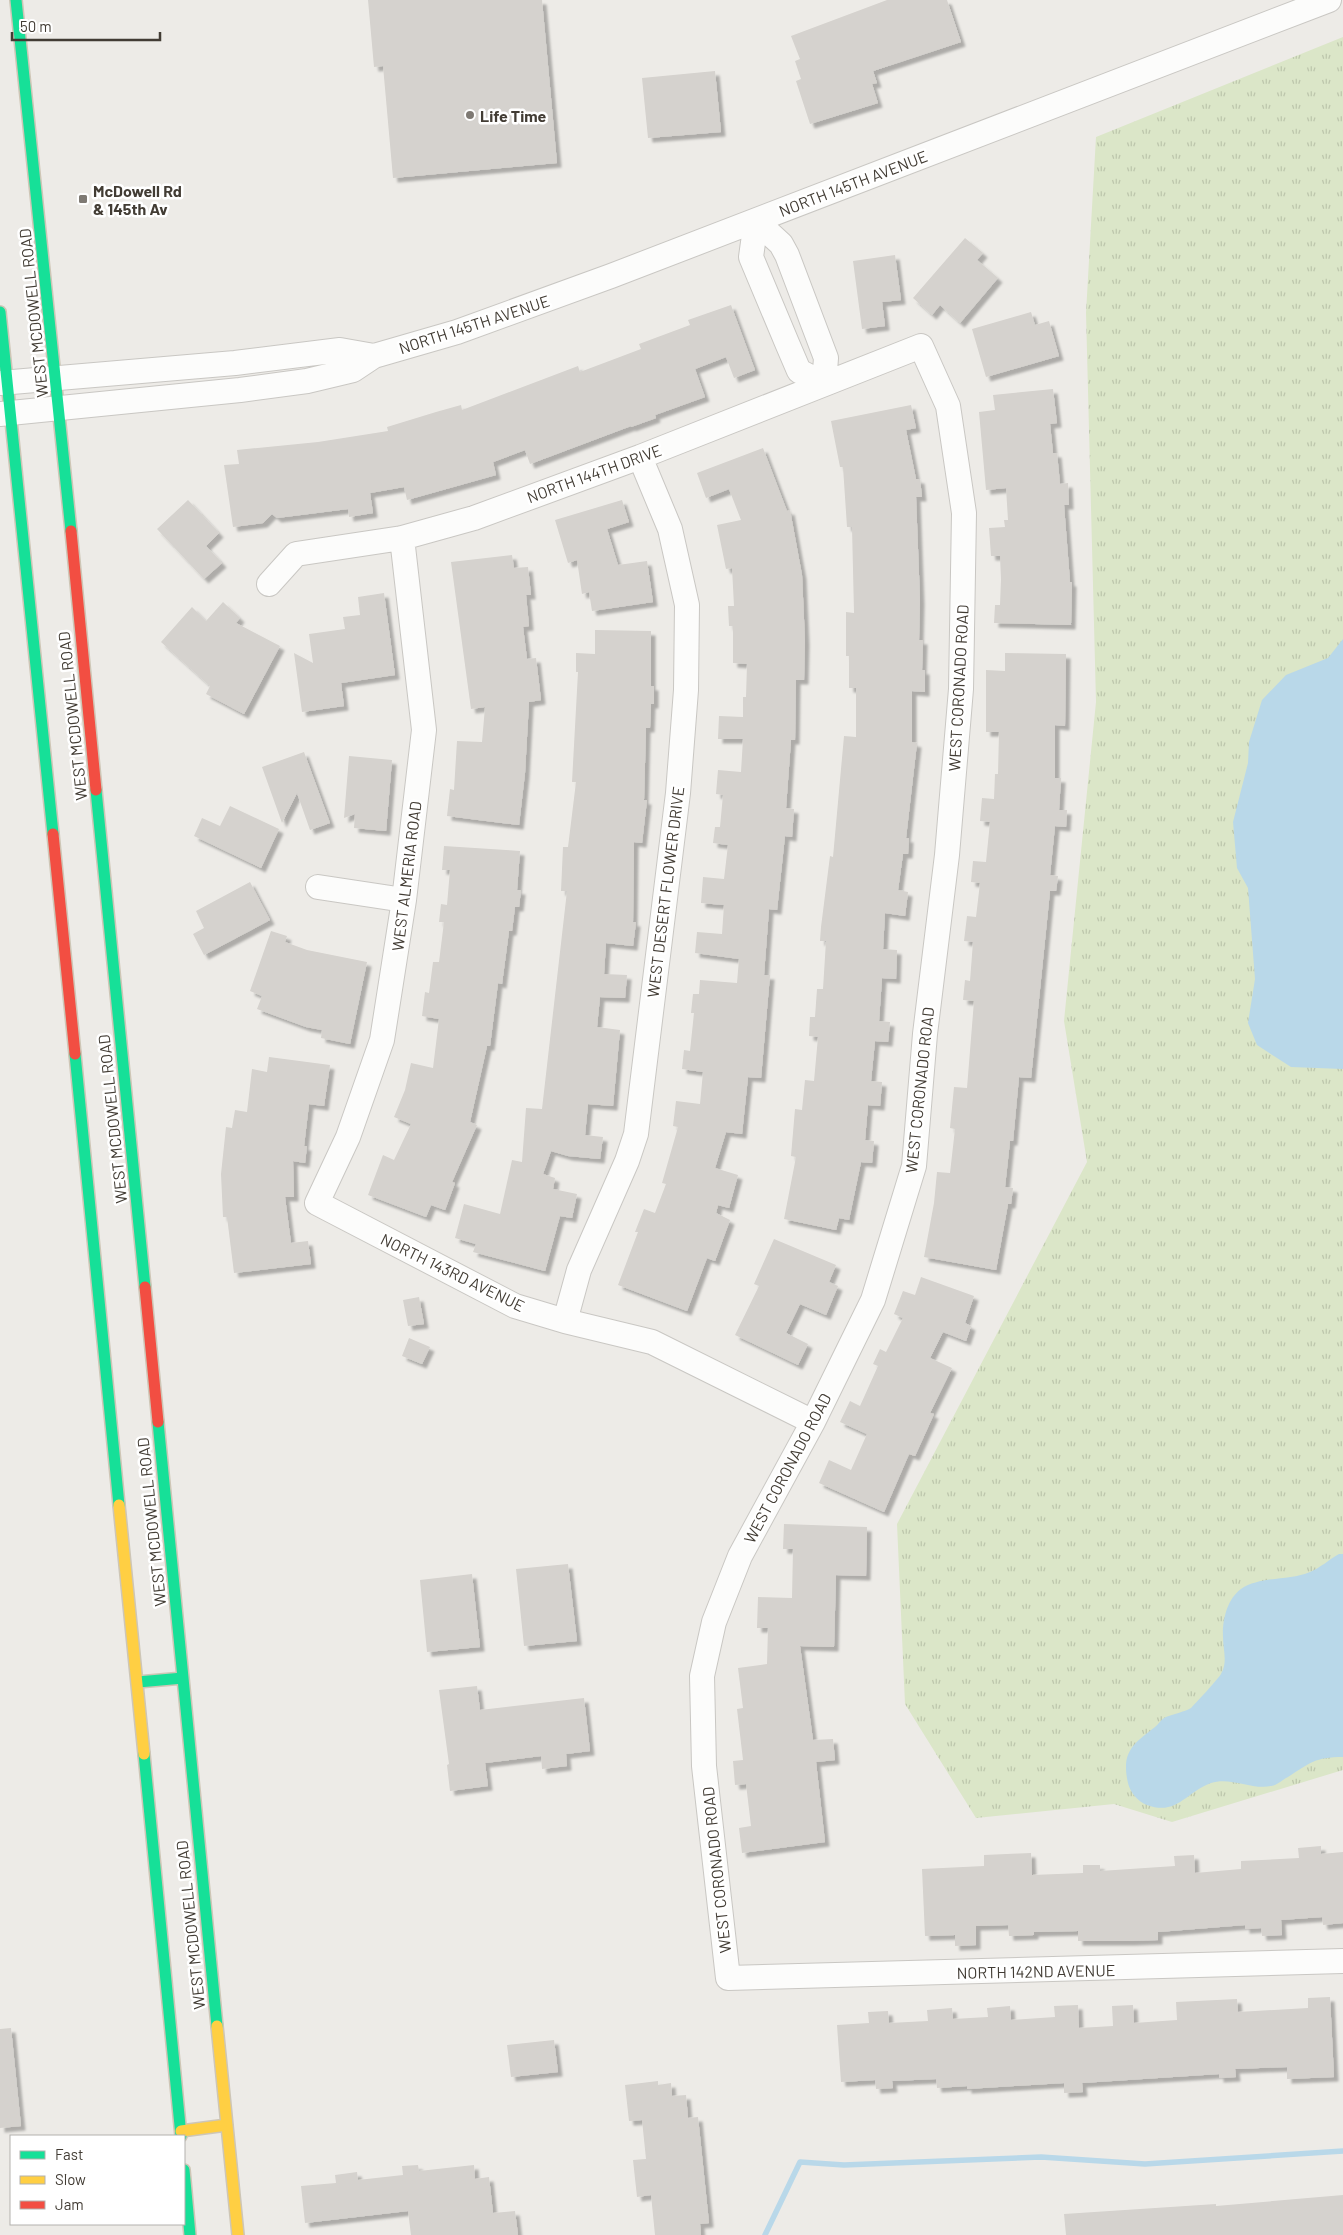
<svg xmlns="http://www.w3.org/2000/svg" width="1343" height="2235" viewBox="0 0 1343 2235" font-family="Barlow,sans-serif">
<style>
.grass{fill:url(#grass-tufts)}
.water{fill:#b9d8e9}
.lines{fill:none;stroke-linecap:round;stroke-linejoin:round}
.stream{stroke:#b9d8e9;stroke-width:5.5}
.building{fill:#d5d2ce;filter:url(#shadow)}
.street-casing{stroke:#c9c7c3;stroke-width:26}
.fast-casing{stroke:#cec6b6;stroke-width:14}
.slow-casing{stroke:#cec6b6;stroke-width:14}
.jam-casing{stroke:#cec6b6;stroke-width:14}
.street{stroke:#fcfcfb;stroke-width:24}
.fast{stroke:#16e098;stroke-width:11}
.slow{stroke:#ffcf43;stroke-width:11}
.jam{stroke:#f24e42;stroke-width:11}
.poi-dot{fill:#7e7973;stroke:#fff;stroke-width:2}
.labels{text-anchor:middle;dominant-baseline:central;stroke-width:5;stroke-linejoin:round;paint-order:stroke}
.poi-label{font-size:16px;font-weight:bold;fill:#423c34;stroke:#fff;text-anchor:start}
.street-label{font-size:16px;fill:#423c34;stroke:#fff}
</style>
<defs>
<pattern id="grass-tufts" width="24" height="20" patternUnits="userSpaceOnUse" patternTransform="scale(1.25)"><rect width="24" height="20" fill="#dbe6c8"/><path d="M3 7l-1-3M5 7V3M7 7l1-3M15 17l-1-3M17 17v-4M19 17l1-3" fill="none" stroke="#bdc6ac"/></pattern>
<filter id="shadow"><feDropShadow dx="4.5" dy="4.5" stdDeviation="1" flood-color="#0004"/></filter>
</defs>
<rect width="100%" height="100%" fill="#edebe7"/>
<path class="grass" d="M 1343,37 L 1343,1770 L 1172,1822 L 1114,1804 L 976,1818 L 905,1704 L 897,1524 L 1087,1162 L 1064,1021 L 1096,702 L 1086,313 L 1096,137 Z"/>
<path class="water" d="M 1343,639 L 1343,1069 L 1291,1067 L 1257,1045 L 1248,1023 L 1255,979 L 1248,888 L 1237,868 L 1233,822 L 1248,763 L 1249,742 L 1262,700 L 1286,675 L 1328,658 Z
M 1339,1554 L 1343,1554 L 1343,1757 C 1315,1757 1310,1763 1288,1777 C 1284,1779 1279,1783 1275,1785 C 1254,1792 1232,1776 1211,1783 C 1186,1792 1177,1816 1147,1805 C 1138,1802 1130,1792 1128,1783 C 1121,1752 1133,1744 1155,1727 C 1159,1724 1161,1719 1166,1717 C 1173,1714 1184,1712 1191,1708 C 1194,1705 1219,1678 1221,1674 C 1228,1662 1223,1650 1223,1637 C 1222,1621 1227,1599 1241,1589 C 1260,1576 1289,1581 1310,1572 C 1320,1568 1330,1559 1339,1554 Z"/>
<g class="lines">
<path class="stream" d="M 765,2235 L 800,2162 L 844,2165 L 1041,2157 L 1145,2164 L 1343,2151"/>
</g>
<path class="building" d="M 368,0 L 542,0 L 557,163 L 393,178 L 383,66 L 374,67 Z
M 887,0 L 947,0 L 961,42 L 873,71 L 877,83 L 872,84 L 878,103 L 810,124 L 796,81 L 801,79 L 795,61 L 800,59 L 791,36 Z
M 715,71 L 721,132 L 648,138 L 642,78 Z
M 965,238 L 983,253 L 977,260 L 998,278 L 960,323 L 940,305 L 932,315 L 913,298 Z
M 895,255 L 901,300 L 882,302 L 885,326 L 862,329 L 853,261 Z
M 731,305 L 755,370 L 734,378 L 726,357 L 695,369 L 705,397 L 655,415 L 656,418 L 631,427 L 631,426 L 530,464 L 525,450 L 493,462 L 496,475 L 407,500 L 404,487 L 370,493 L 373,513 L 349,517 L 348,509 L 277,518 L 272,514 L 263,523 L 233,527 L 224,465 L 239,464 L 237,450 L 318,442 L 388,431 L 387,427 L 436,412 L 461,405 L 462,410 L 578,366 L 580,372 L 641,349 L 639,344 L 690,325 L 688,320 Z
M 1031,312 L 1035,325 L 1049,321 L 1059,356 L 986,377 L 972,329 Z
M 1053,389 L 1057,423 L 1050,424 L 1053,453 L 1057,453 L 1060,484 L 1068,483 L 1069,505 L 1064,505 L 1070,582 L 1072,582 L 1071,625 L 994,623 L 995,605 L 1000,605 L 1001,579 L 1000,556 L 991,556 L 989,528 L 1005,527 L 1004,520 L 1008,520 L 1006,488 L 986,490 L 979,412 L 995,410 L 993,395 Z
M 911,405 L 916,428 L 906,430 L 916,479 L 920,479 L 922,497 L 916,497 L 920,600 L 919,640 L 923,640 L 922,670 L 925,670 L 925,692 L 912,691 L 912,742 L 917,743 L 906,838 L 909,838 L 908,854 L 903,854 L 898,890 L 908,892 L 905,916 L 885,913 L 883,949 L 897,950 L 896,979 L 882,978 L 879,1021 L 890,1022 L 888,1042 L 875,1041 L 871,1081 L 882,1082 L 880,1106 L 868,1105 L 865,1140 L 874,1141 L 872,1163 L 861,1162 L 849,1220 L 839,1218 L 836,1230 L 784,1219 L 796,1157 L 791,1156 L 795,1109 L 802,1110 L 805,1080 L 814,1081 L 818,1037 L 809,1036 L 810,1017 L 815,1017 L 817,989 L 823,989 L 826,941 L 820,941 L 821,927 L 830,856 L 833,857 L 844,736 L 856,737 L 856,688 L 849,688 L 849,656 L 846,656 L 846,612 L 854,613 L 852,527 L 847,527 L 843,467 L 840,467 L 831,421 Z
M 763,448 L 787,511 L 790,510 L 802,575 L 805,641 L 804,680 L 796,680 L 795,740 L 791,740 L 786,808 L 794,809 L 792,837 L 785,836 L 777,910 L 769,909 L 764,975 L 770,975 L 761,1078 L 748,1077 L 742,1134 L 726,1132 L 715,1168 L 738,1175 L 729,1208 L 718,1205 L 716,1213 L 730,1220 L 715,1261 L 707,1258 L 687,1311 L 618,1285 L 638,1232 L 635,1232 L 644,1209 L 655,1213 L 666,1184 L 662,1183 L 678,1127 L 673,1126 L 676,1101 L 700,1104 L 703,1072 L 682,1069 L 684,1050 L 690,1051 L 694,1013 L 691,1013 L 693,994 L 699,994 L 700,980 L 737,983 L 739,959 L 695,953 L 697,932 L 722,934 L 724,905 L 701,903 L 703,877 L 724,879 L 728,845 L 713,843 L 715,827 L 720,827 L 723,795 L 716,794 L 718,770 L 741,772 L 743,739 L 718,739 L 719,716 L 743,717 L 743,697 L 746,697 L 747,664 L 733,663 L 733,626 L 729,626 L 728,606 L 734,606 L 732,568 L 726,569 L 717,525 L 741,520 L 729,489 L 706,498 L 697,473 Z
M 188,500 L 219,533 L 206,546 L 222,563 L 204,579 L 157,529 Z
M 622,500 L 629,522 L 607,529 L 618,565 L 647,561 L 653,602 L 592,611 L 589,592 L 582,594 L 577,560 L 568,563 L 555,520 Z
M 512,555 L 514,568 L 528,567 L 531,595 L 526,595 L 529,626 L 523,627 L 527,659 L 536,658 L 541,700 L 529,702 L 525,773 L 519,825 L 447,816 L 450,789 L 454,790 L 457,741 L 482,742 L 485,707 L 471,709 L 451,562 Z
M 384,593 L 395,675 L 341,683 L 344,706 L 302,712 L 294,653 L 313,663 L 309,634 L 345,629 L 343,617 L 360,615 L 358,597 Z
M 223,602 L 240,618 L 236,623 L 280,646 L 244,714 L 206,694 L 210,686 L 161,642 L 192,607 L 206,621 Z
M 595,630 L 651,631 L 651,686 L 654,686 L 654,704 L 651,704 L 650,728 L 646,728 L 644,800 L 647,800 L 642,843 L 634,842 L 633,922 L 636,922 L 633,946 L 606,943 L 604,974 L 627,975 L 625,998 L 600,997 L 597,1027 L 620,1030 L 613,1106 L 588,1104 L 585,1135 L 603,1137 L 600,1159 L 568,1156 L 551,1151 L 543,1174 L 555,1178 L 553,1189 L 577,1194 L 572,1218 L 560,1216 L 545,1271 L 473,1252 L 476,1244 L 455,1238 L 464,1204 L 500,1214 L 512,1160 L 522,1162 L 526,1108 L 542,1109 L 567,891 L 561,891 L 563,847 L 568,847 L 576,782 L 572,782 L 578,672 L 576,672 L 576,653 L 595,654 Z
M 1005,653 L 1066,654 L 1065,726 L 1055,725 L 1055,778 L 1061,778 L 1059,810 L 1067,810 L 1066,827 L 1055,826 L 1050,875 L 1058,876 L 1056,891 L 1050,891 L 1031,1078 L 1019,1077 L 1013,1141 L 1010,1141 L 1005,1187 L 1013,1188 L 1011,1204 L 1008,1204 L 996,1270 L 924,1257 L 934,1203 L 937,1172 L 950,1173 L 955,1129 L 950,1128 L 954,1087 L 967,1088 L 974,1001 L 963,1000 L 965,980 L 970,981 L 973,942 L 964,941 L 967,916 L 976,917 L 980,883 L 971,882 L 973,861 L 986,862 L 990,822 L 980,821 L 982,798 L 994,799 L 995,774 L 998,774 L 999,732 L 986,732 L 986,670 L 1005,671 Z
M 304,752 L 330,823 L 310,830 L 297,793 L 282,823 L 262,767 Z
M 349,756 L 392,760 L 386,831 L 354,828 L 355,814 L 344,818 Z
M 230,806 L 279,829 L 261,868 L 194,836 L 202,818 L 220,826 Z
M 444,846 L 520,851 L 517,890 L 521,890 L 519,907 L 515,907 L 512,931 L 509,931 L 502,984 L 498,983 L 490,1046 L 487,1046 L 470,1122 L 477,1125 L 452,1182 L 455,1183 L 445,1210 L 431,1205 L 426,1217 L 368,1195 L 383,1155 L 394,1160 L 411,1124 L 394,1117 L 405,1090 L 411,1063 L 433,1068 L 439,1019 L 422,1016 L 425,992 L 429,993 L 433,962 L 439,962 L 444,922 L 439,922 L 441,904 L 447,905 L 450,870 L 442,870 Z
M 250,882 L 270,920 L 204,955 L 193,934 L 204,928 L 196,911 Z
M 271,931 L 287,936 L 285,942 L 307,950 L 367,962 L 350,1044 L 321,1038 L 322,1030 L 306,1027 L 257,1009 L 262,996 L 250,991 Z
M 269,1057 L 330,1065 L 324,1106 L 309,1104 L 304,1146 L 307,1146 L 305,1163 L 293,1161 L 294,1197 L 285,1197 L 291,1243 L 308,1241 L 311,1264 L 234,1273 L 227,1217 L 223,1217 L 221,1174 L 226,1127 L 232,1128 L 235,1110 L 247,1112 L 252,1069 L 267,1072 Z
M 774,1239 L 836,1265 L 829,1282 L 838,1286 L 826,1315 L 800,1304 L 786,1333 L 808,1344 L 798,1365 L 735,1335 L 759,1286 L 754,1284 Z
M 921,1277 L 974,1296 L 965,1323 L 971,1326 L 966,1341 L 943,1332 L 930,1358 L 952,1368 L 930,1413 L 934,1414 L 915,1456 L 909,1454 L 884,1512 L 819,1483 L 829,1460 L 851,1470 L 867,1434 L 840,1422 L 850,1401 L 860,1406 L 878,1366 L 873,1364 L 880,1349 L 886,1352 L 903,1318 L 894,1314 L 903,1291 L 915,1295 Z
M 419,1297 L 424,1324 L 408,1326 L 403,1300 Z
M 409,1338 L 430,1347 L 422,1364 L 402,1356 Z
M 784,1524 L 867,1527 L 866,1576 L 836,1575 L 834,1647 L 800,1646 L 813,1740 L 833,1739 L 835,1760 L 816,1762 L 825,1842 L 742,1853 L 739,1828 L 751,1826 L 746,1784 L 735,1785 L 733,1761 L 743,1760 L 737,1709 L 743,1708 L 738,1668 L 767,1664 L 768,1628 L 757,1628 L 758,1597 L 792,1598 L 793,1549 L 783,1549 Z
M 568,1564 L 577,1641 L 524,1646 L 516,1569 Z
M 472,1574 L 480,1647 L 427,1652 L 420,1580 Z
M 477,1686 L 480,1710 L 584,1698 L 590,1751 L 566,1754 L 567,1766 L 542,1769 L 541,1756 L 485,1763 L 488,1786 L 450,1791 L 447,1765 L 449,1764 L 439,1690 Z
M 1321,1846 L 1321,1854 L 1343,1852 L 1343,1923 L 1323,1925 L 1322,1917 L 1281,1920 L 1282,1935 L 1262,1936 L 1261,1928 L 1245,1929 L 1245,1925 L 1158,1932 L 1158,1940 L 1130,1941 L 1078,1941 L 1078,1931 L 1034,1932 L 1034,1935 L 1009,1936 L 1008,1925 L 976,1926 L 976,1945 L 955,1946 L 955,1935 L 925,1936 L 922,1869 L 984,1866 L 984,1855 L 1031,1853 L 1032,1875 L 1083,1873 L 1083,1865 L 1100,1865 L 1100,1871 L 1175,1866 L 1174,1856 L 1194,1855 L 1195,1873 L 1241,1869 L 1241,1861 L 1299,1858 L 1298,1848 Z
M 1330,1997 L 1334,2077 L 1287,2079 L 1287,2067 L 1235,2069 L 1236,2077 L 1219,2078 L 1219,2074 L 1082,2083 L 1083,2092 L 1064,2093 L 1064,2083 L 967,2089 L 967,2086 L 937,2088 L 936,2079 L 892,2081 L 893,2088 L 876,2089 L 875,2080 L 841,2082 L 837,2025 L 869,2023 L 868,2012 L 888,2011 L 889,2023 L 928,2021 L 927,2010 L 952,2008 L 953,2019 L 988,2017 L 987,2008 L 1010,2006 L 1011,2020 L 1055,2017 L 1054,2006 L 1078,2005 L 1079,2028 L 1113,2026 L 1112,2006 L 1133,2005 L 1134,2023 L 1177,2020 L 1176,2002 L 1237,1999 L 1238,2012 L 1308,2008 L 1308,1998 Z
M 11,2028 L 21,2126 L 0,2128 L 0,2029 Z
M 554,2040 L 558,2072 L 511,2077 L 507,2045 Z
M 658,2081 L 658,2085 L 671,2083 L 672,2096 L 686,2095 L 688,2118 L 698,2117 L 709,2223 L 700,2224 L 701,2235 L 655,2235 L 651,2195 L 637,2197 L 633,2160 L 646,2159 L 642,2120 L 629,2121 L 625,2085 Z
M 418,2165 L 419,2171 L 474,2165 L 475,2179 L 489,2177 L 493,2213 L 515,2211 L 518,2235 L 411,2235 L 408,2211 L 305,2223 L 301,2186 L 336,2183 L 335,2175 L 357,2172 L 358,2180 L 403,2175 L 402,2166 Z
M 1343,2195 L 1343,2235 L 1066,2235 L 1064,2214 L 1216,2204 L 1216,2206 Z"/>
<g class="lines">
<g class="street-casing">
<path id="street" d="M 756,221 L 781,244 L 787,255 L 826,358 L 824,384 L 799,371 L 787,343 L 751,257 Z
M 0,383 L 235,363 L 340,350 L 374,356
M 0,414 L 240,390 L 307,381 L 353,370 L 374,356 L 457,332 L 611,276 L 1329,0
M 402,538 L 424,730 L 404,900 L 382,1040 L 348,1137 L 317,1203 L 515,1306 L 565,1321 L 652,1342 L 813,1422
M 269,584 L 296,554 L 402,538 L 474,518 L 640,457 L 921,346 L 948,406 L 964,513 L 961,689 L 947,855 L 925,1034 L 914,1166 L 873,1300 L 813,1422 L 740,1556 L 714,1622 L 702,1676 L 704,1766 L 728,1978 L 1343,1961
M 318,887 L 404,900
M 565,1321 L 579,1270 L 627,1161 L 636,1134 L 678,793 L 686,690 L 687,605 L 670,529 L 640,457"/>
</g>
<g class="fast-casing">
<path id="fast" d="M 16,0 L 71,531
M 0,312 L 53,834
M 96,790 L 145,1287
M 75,1054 L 119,1505
M 158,1422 L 217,2026
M 138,1682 L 183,1678
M 144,1754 L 181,2136
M 184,2170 L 190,2235"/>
</g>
<g class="slow-casing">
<path id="slow" d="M 119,1505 L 144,1754
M 217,2026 L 238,2235
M 181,2131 L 227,2125"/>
</g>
<g class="jam-casing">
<path id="jam" d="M 71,531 L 96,790
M 53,834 L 75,1054
M 145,1287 L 158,1422"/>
</g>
<use href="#street" class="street"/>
<use href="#fast" class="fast"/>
<use href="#slow" class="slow"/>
<use href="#jam" class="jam"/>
</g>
<g class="poi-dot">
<circle cx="470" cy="115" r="5"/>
<rect x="78" y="194" width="10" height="10" rx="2.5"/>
</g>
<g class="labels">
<g class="poi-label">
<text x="480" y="115">Life Time</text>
<text x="93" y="190">McDowell Rd<tspan x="93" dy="18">&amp; 145th Av</tspan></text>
</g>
<g class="street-label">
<text transform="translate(853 183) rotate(-21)">NORTH 145TH AVENUE</text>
<text transform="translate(33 313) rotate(-96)">WEST MCDOWELL ROAD</text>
<text transform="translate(474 324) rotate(-18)">NORTH 145TH AVENUE</text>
<text transform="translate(594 473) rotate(-20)">NORTH 144TH DRIVE</text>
<text transform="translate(958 688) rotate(-87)">WEST CORONADO ROAD</text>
<text transform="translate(72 716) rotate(-96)">WEST MCDOWELL ROAD</text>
<text transform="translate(406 876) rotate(-83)">WEST ALMERIA ROAD</text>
<text transform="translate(665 892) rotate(-83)">WEST DESERT FLOWER DRIVE</text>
<text transform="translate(919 1090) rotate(-84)">WEST CORONADO ROAD</text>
<text transform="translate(112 1119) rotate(-96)">WEST MCDOWELL ROAD</text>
<text transform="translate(453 1272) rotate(26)">NORTH 143RD AVENUE</text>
<text transform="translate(787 1468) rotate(-62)">WEST CORONADO ROAD</text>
<text transform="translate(151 1522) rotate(-96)">WEST MCDOWELL ROAD</text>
<text transform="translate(716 1870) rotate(-96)">WEST CORONADO ROAD</text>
<text transform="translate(190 1925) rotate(-96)">WEST MCDOWELL ROAD</text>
<text transform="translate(1036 1971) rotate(-1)">NORTH 142ND AVENUE</text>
</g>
</g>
<rect x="10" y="2135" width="175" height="90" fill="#ffffff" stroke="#b3b1ae"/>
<rect x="20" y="2151" width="25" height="8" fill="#16e098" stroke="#b3b1ae"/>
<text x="55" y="2160" font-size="15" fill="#423c34">Fast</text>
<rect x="20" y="2176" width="25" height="8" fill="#ffcf43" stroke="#b3b1ae"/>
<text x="55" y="2185" font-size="15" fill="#423c34">Slow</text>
<rect x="20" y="2201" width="25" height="8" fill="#f24e42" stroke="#b3b1ae"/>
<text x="55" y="2210" font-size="15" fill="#423c34">Jam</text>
<path d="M12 32v8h148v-8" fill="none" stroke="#423c34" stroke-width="2.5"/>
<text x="20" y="32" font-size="15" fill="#423c34" stroke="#ffffff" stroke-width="4" paint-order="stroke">50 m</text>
</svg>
